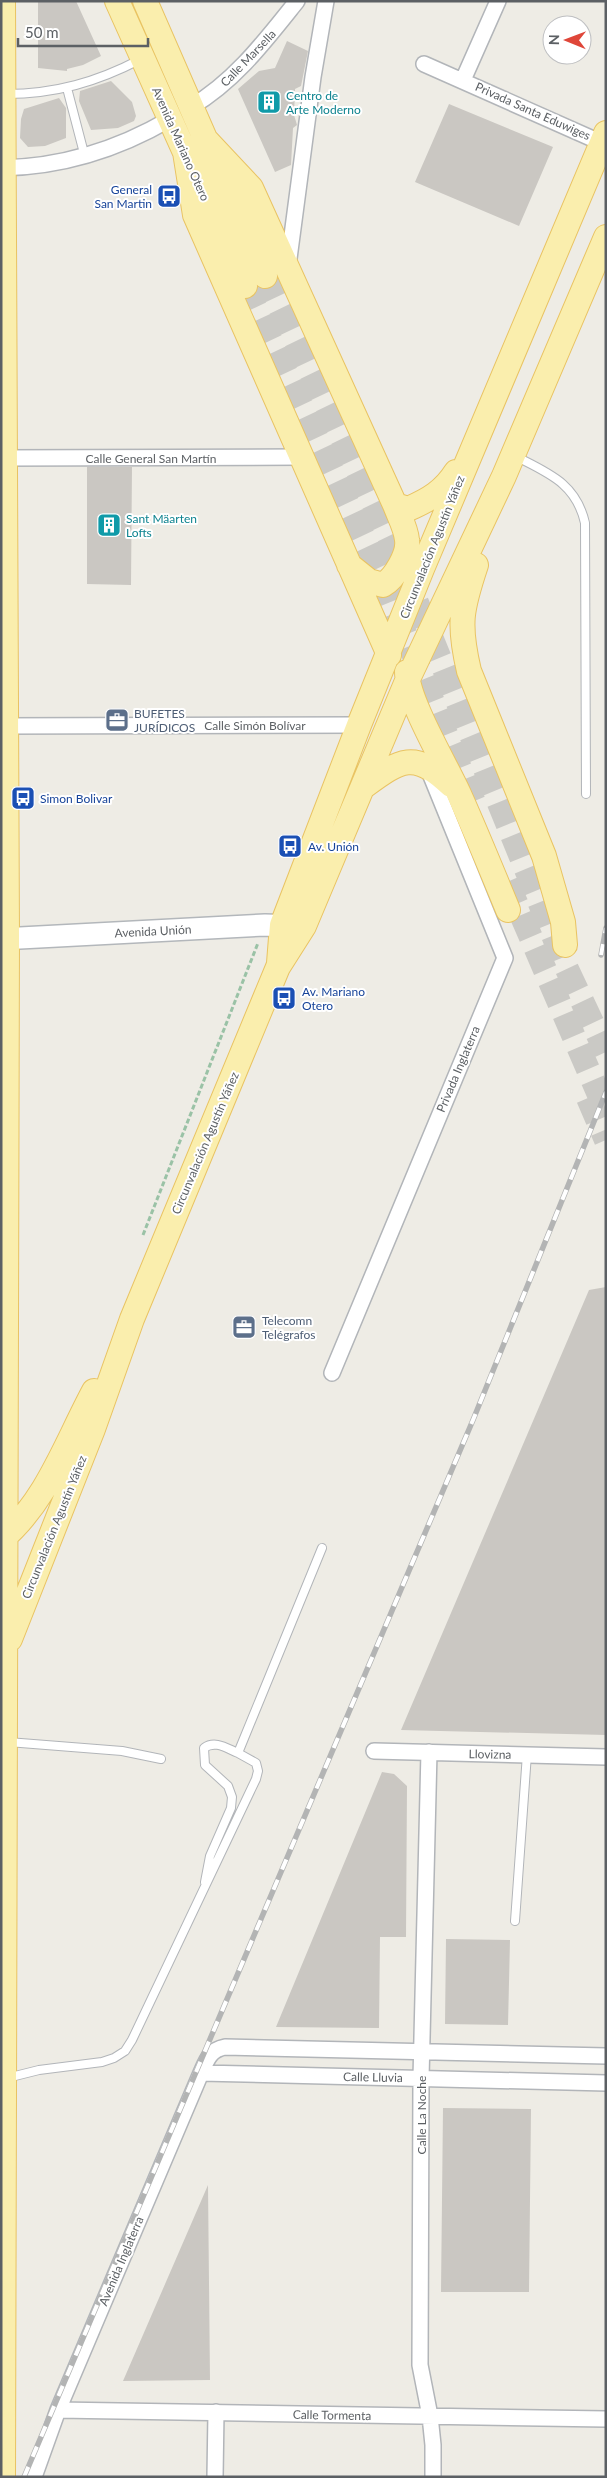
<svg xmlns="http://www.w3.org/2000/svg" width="607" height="2478" viewBox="0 0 607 2478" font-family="Lato,sans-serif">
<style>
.building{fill:#cac7c2}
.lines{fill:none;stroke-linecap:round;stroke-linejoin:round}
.primary-tunnel{stroke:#cac9c5;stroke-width:24;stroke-dasharray:24 12;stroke-linecap:butt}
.lane-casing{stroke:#b2b5b9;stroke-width:10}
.street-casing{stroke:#b2b5b9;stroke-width:18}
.secondary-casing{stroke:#b3b7bb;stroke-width:24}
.primary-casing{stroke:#e9c362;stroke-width:26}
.path{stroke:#9ac2a6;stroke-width:3;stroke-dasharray:5 2.5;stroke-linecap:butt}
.lane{stroke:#fff;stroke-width:8}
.street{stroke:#fff;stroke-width:15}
.secondary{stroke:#fff;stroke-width:21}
.primary{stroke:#faeead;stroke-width:24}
.rail-casing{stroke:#b3b4b4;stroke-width:5.5}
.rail{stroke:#fff;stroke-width:4;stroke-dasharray:11;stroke-linecap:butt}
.labels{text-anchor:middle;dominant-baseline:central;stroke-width:4;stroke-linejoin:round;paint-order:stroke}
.street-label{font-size:12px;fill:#5c6064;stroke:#fff}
.culture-label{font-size:12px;fill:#0d838f;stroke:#fff;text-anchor:start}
.transit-label{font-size:12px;fill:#164399;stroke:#fff;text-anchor:start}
.service-label{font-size:12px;fill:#4e5e75;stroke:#fff;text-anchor:start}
</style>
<rect width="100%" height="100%" fill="#eeece5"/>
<path class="building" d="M 38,1 L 76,1 L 101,56 L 83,65 L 67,69 L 67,71 L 38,68 Z
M 287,41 L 308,51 L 301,86 L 295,89 L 294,115 L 297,125 L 293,128 L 291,165 L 275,172 L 238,89 L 259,71 L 275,68 Z
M 111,81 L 132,102 L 136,116 L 134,121 L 118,128 L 91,130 L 79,101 L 80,91 Z
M 59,98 L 66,108 L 66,138 L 45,146 L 28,147 L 20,138 L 21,119 L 24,109 Z
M 449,104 L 553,147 L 519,226 L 415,182 Z
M 87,467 L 132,467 L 131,585 L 87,584 Z
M 606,1287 L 606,1735 L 401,1730 L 589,1290 Z
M 382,1772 L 394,1774 L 407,1786 L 406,1937 L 380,1937 L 379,2028 L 276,2027 Z
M 446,1939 L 510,1940 L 508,2025 L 445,2024 Z
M 443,2108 L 531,2109 L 529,2292 L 441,2292 Z
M 208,2185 L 210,2380 L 123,2381 Z"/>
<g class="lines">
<path class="primary-tunnel" d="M 265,276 L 395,549 L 566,967 L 606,1052
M 245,286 L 379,570 L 475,805
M 507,882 L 606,1111
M 588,1098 L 606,1140"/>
<g class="lane-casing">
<path id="lane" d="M 67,88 L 85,157
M 6,94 C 55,94 97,82 141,59
M 515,456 C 548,473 576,483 585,523 L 586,794
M 8,1742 L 122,1751 L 161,1759
M 205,1882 L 210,1856 L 231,1808 L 232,1797 L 228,1786 L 205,1765 L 204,1748 C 215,1740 226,1748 238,1753
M 515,1921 L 527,1754
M 7,2078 L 39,2070 L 102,2062 L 114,2058 L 125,2051 L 132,2040 L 256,1779 L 258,1771 L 256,1763 L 238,1753 L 322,1548"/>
</g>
<g class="street-casing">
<path id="street" d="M 424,64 L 602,143
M 463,80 L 498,1
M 191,107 C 235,81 265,41 297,1
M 1,168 C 63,167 117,150 170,119
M 288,266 L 313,77 L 326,1
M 1,458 L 301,457
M 1,726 L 359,725
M 332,1373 L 505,958 L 429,771
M 374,1751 L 606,1757
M 429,1752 L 421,2078 L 420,2365 L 430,2416 L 433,2445 L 433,2477
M 201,2073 L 606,2083
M 58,2410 L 606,2419
M 34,2477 L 58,2410 L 201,2073 C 207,2059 210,2050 225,2047 L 606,2056
M 215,2477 L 216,2412"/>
</g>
<g class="secondary-casing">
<path id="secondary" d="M 1,939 L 265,925 L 299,926"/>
</g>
<g class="primary-casing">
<path id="primary" d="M 117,1 L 245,286
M 145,1 L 265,276
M 205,139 L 251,188 L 395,505 C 399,516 406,528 407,540 C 409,554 395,578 383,585 L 369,581 L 349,565
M 185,152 L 195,215 L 389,655
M 395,505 L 408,509 C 429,500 444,491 456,472
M 476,565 C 461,610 458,624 469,671 L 544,856 L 563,922 L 565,945
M 407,672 C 407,700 446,765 459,794 C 476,832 492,871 508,910
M 363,787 C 400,760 414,749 451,785
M 279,963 L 282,925 L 359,725 L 422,569 L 606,133
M 1,1540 C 47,1501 66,1443 94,1391
M 10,1639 L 93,1429 L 132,1319 L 278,967 L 304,926 L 407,681 L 504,476 L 606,237
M 3,2477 L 7,938 L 3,1"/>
</g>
<path class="path" d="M 143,1235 L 258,943"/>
<use href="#lane" class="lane"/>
<use href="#street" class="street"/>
<use href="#secondary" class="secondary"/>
<use href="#primary" class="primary"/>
<g class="rail-casing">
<path id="rail" d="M 601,955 L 606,928
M 24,2477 L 473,1420 L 606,1092"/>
</g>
<use href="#rail" class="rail"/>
</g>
<defs>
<g id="building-square" transform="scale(1.25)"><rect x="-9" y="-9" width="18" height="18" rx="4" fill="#0f9aa8" stroke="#fff"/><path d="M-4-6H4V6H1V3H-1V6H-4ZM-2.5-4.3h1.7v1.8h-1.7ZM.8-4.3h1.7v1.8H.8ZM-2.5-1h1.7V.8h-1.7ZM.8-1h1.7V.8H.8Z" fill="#fff"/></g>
<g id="bus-square" transform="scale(1.25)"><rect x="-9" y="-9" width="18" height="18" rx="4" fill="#1a4fb4" stroke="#fff"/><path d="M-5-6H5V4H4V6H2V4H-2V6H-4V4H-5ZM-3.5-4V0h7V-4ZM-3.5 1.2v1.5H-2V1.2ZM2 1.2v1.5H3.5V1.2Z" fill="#fff"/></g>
<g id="office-square" transform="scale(1.25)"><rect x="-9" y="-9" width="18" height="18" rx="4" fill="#5c6f8a" stroke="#fff"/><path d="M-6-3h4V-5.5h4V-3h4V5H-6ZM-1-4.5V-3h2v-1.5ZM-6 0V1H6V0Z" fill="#fff"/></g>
</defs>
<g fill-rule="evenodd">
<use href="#building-square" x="269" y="102"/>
<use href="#bus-square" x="169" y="196"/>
<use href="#building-square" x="109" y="525"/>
<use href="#office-square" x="117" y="720"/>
<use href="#bus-square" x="23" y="798"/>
<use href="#bus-square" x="290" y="846"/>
<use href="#bus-square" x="284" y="998"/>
<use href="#office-square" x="244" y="1327"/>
</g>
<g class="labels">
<g class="street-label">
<text transform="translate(248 58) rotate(-46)">Calle Marsella</text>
<text transform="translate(533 111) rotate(24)">Privada Santa Eduwiges</text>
<text transform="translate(181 144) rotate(66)">Avenida Mariano Otero</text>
<text x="151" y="458">Calle General San Martín</text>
<text transform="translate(432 547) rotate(-68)">Circunvalación Agustín Yáñez</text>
<text x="255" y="725">Calle Simón Bolívar</text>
<text transform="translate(153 931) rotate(-3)">Avenida Unión</text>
<text transform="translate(458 1069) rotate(-67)">Privada Inglaterra</text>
<text transform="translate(205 1143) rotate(-67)">Circunvalación Agustín Yáñez</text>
<text transform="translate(54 1527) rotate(-68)">Circunvalación Agustín Yáñez</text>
<text transform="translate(490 1754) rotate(1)">Llovizna</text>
<text transform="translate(373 2077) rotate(1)">Calle Lluvia</text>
<text transform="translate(421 2115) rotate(-90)">Calle La Noche</text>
<text transform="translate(121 2261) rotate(-67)">Avenida Inglaterra</text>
<text transform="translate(332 2415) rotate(1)">Calle Tormenta</text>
</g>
<g class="culture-label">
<text x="286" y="95">Centro de<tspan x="286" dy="14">Arte Moderno</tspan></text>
<text x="126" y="518">Sant Mäarten<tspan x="126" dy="14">Lofts</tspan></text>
</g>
<g class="transit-label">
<text x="152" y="189" text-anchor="end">General<tspan x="152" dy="14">San Martin</tspan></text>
<text x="40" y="798">Simon Bolivar</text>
<text x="308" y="846">Av. Unión</text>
<text x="302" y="991">Av. Mariano<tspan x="302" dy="14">Otero</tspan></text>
</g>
<g class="service-label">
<text x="134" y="713">BUFETES<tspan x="134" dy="14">JURÍDICOS</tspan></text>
<text x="262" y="1320">Telecomn<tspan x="262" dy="14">Telégrafos</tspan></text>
</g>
</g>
<rect width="607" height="2478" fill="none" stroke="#5c6064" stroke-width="5"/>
<g transform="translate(567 40) rotate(271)"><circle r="24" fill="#ffffff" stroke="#bebfc1"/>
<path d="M0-4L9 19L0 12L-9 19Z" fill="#df4639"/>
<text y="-8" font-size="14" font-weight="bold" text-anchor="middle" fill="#5c6064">N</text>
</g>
<path d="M18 38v8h130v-8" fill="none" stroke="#5c6064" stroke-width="2.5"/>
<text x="25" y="38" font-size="15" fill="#5c6064" stroke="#ffffff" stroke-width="4" paint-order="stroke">50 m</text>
</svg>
